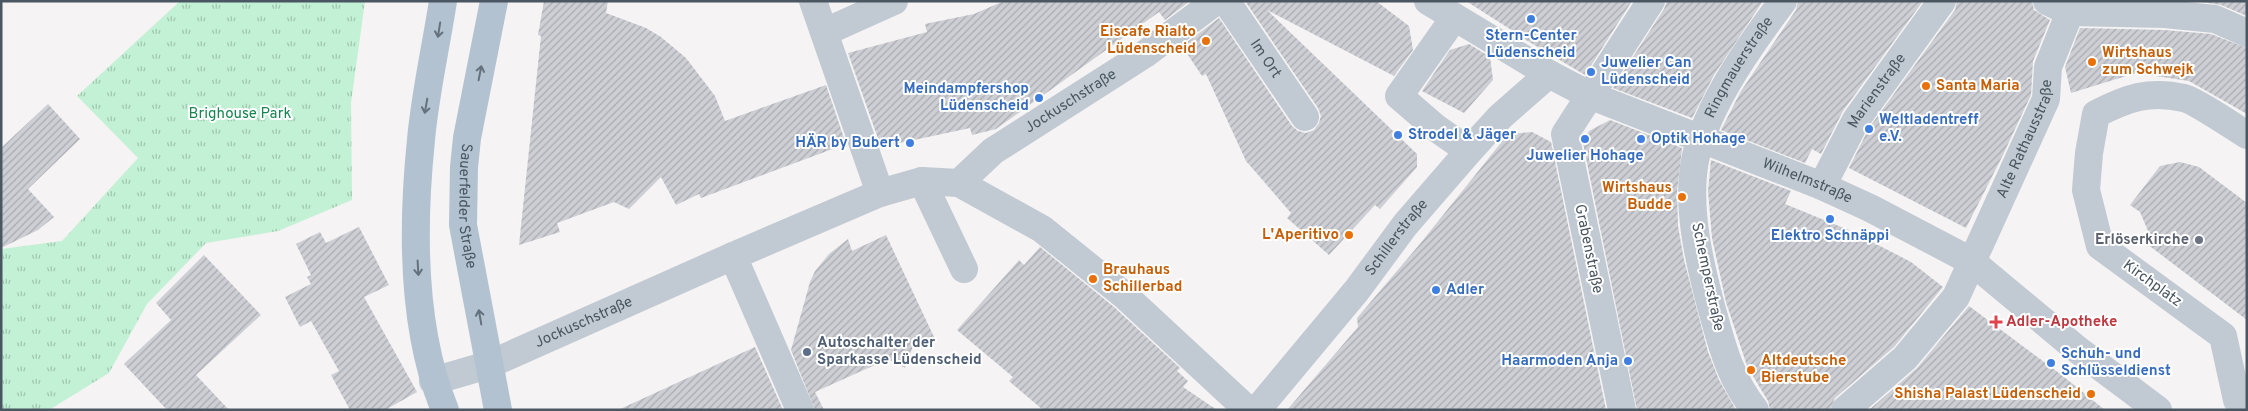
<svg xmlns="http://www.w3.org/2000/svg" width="2248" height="411" viewBox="0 0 2248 411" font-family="Overpass,sans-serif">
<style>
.grass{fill:url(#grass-tufts)}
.building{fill:url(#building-hatch)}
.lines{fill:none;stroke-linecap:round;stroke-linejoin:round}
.minor{stroke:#c1cad2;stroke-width:28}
.major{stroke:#b3c2d1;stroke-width:28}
.oneway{stroke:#64717d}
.shop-dot{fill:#3f7fe0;stroke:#fff;stroke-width:2}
.food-dot{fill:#e8710a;stroke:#fff;stroke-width:2}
.worship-dot{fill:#6b7280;stroke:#fff;stroke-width:2}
.health-dot{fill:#e0444e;stroke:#fff;stroke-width:2}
.service-dot{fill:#5c6f8a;stroke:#fff;stroke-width:2}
.labels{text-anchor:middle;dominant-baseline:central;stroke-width:4;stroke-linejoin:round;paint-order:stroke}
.food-label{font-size:15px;font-weight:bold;fill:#c56008;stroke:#fff;text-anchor:end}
.shop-label{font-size:15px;font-weight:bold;fill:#366cbe;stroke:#fff;text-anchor:start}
.street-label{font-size:15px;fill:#4a5661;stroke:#fff}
.park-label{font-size:15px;fill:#17864f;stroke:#fff}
.worship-label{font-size:15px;font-weight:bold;fill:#5b616d;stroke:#fff;text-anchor:end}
.health-label{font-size:15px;font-weight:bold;fill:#be3a42;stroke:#fff;text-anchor:start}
.service-label{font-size:15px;font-weight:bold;fill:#4e5e75;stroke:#fff;text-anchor:start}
</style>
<defs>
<pattern id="grass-tufts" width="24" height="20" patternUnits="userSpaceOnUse" patternTransform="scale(1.25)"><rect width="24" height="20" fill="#c3f1d5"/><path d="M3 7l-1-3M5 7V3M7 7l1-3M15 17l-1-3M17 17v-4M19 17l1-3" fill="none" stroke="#a0c6b0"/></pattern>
<pattern id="building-hatch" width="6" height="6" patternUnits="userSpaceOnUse" patternTransform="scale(1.25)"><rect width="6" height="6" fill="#cdcfd5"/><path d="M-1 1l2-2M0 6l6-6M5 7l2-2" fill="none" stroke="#a8abb0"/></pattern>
</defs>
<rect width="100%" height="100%" fill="#f5f3f3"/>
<path class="grass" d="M 180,1 L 365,1 L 351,103 L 352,200 L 278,231 L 206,243 L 147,304 L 109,373 L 49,410 L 1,410 L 1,249 L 62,241 L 138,158 L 77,96 Z"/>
<path class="building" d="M 544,1 L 608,1 L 606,13 L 646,28 L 661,37 L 686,58 L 715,96 L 725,121 L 826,85 L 846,144 L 701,198 L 699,194 L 676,205 L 661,177 L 629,209 L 614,202 L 557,223 L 560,232 L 519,245 L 541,36 L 538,35 Z
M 1004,1 L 1190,1 L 1165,20 L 1159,12 L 996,129 L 972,135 L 970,128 L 881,147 L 848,53 L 927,32 L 925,24 L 974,14 Z
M 1245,1 L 1376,1 L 1409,26 L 1413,50 L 1394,76 L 1267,10 L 1417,154 L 1417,167 L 1380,209 L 1375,205 L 1329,255 L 1287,218 L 1291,213 L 1246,161 L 1206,74 L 1202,76 L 1182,46 L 1219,18 L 1292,126 L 1298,131 L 1306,133 L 1314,130 L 1319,123 L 1321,116 L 1318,108 Z
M 1466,1 L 1632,1 L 1585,75 L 1511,31 L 1513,31 Z
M 1667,1 L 1763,1 L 1714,75 L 1692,118 L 1613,88 L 1664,9 Z
M 1798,1 L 1923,1 L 1843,111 L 1821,154 L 1812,149 L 1805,163 L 1721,130 L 1741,91 L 1796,10 Z
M 1957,1 L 2032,1 L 2034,10 L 2050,20 L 2033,61 L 2031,95 L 2002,157 L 1966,228 L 1849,168 L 1869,128 L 1955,10 Z
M 2195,1 L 2247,1 L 2247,16 L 2221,5 Z
M 2080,28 L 2164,30 L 2211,34 L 2247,48 L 2247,114 L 2189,81 L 2136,73 L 2071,93 L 2065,67 Z
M 1469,44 L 1490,57 L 1493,80 L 1464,113 L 1422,91 L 1450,50 Z
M 48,104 L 80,139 L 28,189 L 54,217 L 38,230 L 1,248 L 1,148 Z
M 1610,120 L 1682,148 L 1677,192 L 1678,226 L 1684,260 L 1708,352 L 1719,380 L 1736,410 L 1637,410 L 1583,143 L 1589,131 Z
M 1532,132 L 1551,142 L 1606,410 L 1287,410 L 1358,327 L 1357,318 L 1419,245 L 1508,134 Z
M 1711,160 L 1791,191 L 1785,204 L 1851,231 L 1911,262 L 1943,287 L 1894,347 L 1835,398 L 1830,410 L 1770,410 L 1768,401 L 1747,366 L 1726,302 L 1712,238 L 1708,191 Z
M 2180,162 L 2199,167 L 2247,203 L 2247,320 L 2147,244 L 2151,238 L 2140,212 L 2130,205 L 2160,166 Z
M 359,227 L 389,285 L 364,297 L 417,392 L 385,410 L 350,410 L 331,375 L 339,371 L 311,321 L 300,327 L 285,297 L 311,284 L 307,277 L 311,275 L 296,244 L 320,232 L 326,243 Z
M 886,235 L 934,337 L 913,346 L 905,368 L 888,359 L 815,392 L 824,410 L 815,410 L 791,350 L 810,282 L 815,271 L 829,254 L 848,239 L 852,251 Z
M 1040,247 L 1114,307 L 1180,368 L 1177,371 L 1188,381 L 1183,387 L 1217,410 L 1043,410 L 1009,381 L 1013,377 L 957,330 L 1019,260 L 1024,265 Z
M 204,255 L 261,315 L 196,375 L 229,410 L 167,410 L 124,364 L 171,320 L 156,303 Z
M 1969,306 L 2059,373 L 2105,410 L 1869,410 L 1917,368 Z
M 755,347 L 783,410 L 618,410 Z"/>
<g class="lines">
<g class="minor">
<path d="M 813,1 L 880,193"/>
<path id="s1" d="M 1226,1 L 1305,117"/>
<path id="s2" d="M 1428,1 L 1549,74 L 1589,95 L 1822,186 L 1870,208 L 1971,261 L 2078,350 L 2158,410"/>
<path d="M 2047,1 L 2070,12 L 2165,14 L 2215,19 L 2247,33"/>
<path d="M 1454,18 L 1399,96 L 1436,128 L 1469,151"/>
<path d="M 825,32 L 894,1"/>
<path d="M 922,181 L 964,269"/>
<path d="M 959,183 L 1042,229 L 1124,295 L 1248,410"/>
<path id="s3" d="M 1822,186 L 1856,120 L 1942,1"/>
<path d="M 733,256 L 800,410"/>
<path id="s4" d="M 433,381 L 488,365 L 733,256 L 880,193 L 922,181 L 959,183 L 993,151 L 1145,54 L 1216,1"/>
<path d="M 2237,400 L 2223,336 L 2100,246 L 2086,190 L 2089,153 L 2096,114 C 2127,98 2149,90 2184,98 C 2196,101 2234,127 2247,135"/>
<path id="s5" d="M 1257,410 L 1357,290 L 1405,225 L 1469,151 L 1500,117 L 1549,74"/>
<path d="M 1622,410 L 1565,134 L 1651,1"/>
<path id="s6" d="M 1755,410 C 1729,377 1722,345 1711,306 C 1700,264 1689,218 1693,175 C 1697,118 1750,45 1783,1"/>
<path id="s7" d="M 1845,410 L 1905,358 L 1956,297 L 2046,99 L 2048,67 L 2070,12"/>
</g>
<g class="major">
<path d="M 443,1 C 436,47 425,94 421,140 C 412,227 411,328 445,410"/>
<path id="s8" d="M 494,1 L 467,138 L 464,167 L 463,225 L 498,410"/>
</g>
</g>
<defs><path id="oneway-shaft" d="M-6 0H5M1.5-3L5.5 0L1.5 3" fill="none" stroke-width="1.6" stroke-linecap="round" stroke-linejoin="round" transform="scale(1.25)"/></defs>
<g class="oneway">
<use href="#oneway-shaft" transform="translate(439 30) rotate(99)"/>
<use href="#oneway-shaft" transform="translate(480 73) rotate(-79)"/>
<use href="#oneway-shaft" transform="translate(426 106) rotate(100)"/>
<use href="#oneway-shaft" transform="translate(418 268) rotate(87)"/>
<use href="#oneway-shaft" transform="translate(480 317) rotate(-100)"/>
</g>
<g class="shop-dot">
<circle cx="1531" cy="19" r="5"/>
<circle cx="1591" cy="72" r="5"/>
<circle cx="1039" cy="98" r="5"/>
<circle cx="1869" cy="129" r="5"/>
<circle cx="1398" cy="135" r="5"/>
<circle cx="1585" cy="139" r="5"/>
<circle cx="1641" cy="139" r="5"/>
<circle cx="910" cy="143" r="5"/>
<circle cx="1830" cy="219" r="5"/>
<circle cx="1436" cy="290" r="5"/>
<circle cx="1628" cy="361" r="5"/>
<circle cx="2051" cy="363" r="5"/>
</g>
<g class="food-dot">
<circle cx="1206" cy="41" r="5"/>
<circle cx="2092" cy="62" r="5"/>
<circle cx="1926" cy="86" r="5"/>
<circle cx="1682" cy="197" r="5"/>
<circle cx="1349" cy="235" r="5"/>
<circle cx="1093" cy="279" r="5"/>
<circle cx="1751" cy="370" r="5"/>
<circle cx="2091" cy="394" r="5"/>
</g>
<circle class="worship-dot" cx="2199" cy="240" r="5"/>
<path class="health-dot" d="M1993.5 314.5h5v5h5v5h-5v5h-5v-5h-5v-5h5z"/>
<circle class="service-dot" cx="807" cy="352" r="5"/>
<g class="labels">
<g class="food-label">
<text x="1196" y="32">Eiscafe Rialto<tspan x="1196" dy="17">Lüdenscheid</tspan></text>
<text x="2102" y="53" text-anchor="start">Wirtshaus<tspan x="2102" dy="17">zum Schwejk</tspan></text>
<text x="1936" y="86" text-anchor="start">Santa Maria</text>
<text x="1672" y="188">Wirtshaus<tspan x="1672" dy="17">Budde</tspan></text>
<text x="1339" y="235">L'Aperitivo</text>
<text x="1103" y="270" text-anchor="start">Brauhaus<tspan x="1103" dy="17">Schillerbad</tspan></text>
<text x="1761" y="361" text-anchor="start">Altdeutsche<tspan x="1761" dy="17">Bierstube</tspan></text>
<text x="2081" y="394">Shisha Palast Lüdenscheid</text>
</g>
<g class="shop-label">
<text x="1531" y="36" text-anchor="middle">Stern-Center<tspan x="1531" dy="17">Lüdenscheid</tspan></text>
<text x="1601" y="63">Juwelier Can<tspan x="1601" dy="17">Lüdenscheid</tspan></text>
<text x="1029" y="89" text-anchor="end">Meindampfershop<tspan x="1029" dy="17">Lüdenscheid</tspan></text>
<text x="1879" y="120">Weltladentreff<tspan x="1879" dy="17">e.V.</tspan></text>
<text x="1408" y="135">Strodel &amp; Jäger</text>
<text x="1651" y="139">Optik Hohage</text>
<text x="900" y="143" text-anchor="end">HÄR by Bubert</text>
<text x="1585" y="156" text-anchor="middle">Juwelier Hohage</text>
<text x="1830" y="236" text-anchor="middle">Elektro Schnäppi</text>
<text x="1446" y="290">Adler</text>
<text x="2061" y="354">Schuh- und<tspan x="2061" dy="17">Schlüsseldienst</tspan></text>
<text x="1618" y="361" text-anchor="end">Haarmoden Anja</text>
</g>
<g class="street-label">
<text stroke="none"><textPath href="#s1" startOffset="70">Im Ort</textPath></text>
<text stroke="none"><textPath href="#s6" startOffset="365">Ringmauerstraße</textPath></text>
<text stroke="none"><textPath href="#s3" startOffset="110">Marienstraße</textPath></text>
<text stroke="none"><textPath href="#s4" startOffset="705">Jockuschstraße</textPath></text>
<text stroke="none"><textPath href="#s7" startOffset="332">Alte Rathausstraße</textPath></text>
<text stroke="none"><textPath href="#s2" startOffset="421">Wilhelmstraße</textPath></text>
<text stroke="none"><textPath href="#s8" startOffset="208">Sauerfelder Straße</textPath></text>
<text stroke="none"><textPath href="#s5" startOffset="222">Schillerstraße</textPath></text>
<text transform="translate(1588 249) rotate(78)">Grabenstraße</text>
<text transform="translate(1707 277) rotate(78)">Schemperstraße</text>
<text transform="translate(2152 284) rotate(36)">Kirchplatz</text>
<text stroke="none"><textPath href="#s4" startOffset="162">Jockuschstraße</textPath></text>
</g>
<g class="park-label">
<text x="240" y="114">Brighouse Park</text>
</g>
<g class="worship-label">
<text x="2189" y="240">Erlöserkirche</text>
</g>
<g class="health-label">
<text x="2006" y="322">Adler-Apotheke</text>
</g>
<g class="service-label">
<text x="817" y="343">Autoschalter der<tspan x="817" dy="17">Sparkasse Lüdenscheid</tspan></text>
</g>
</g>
<rect width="2248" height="411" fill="none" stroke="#4a5661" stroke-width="5"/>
</svg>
